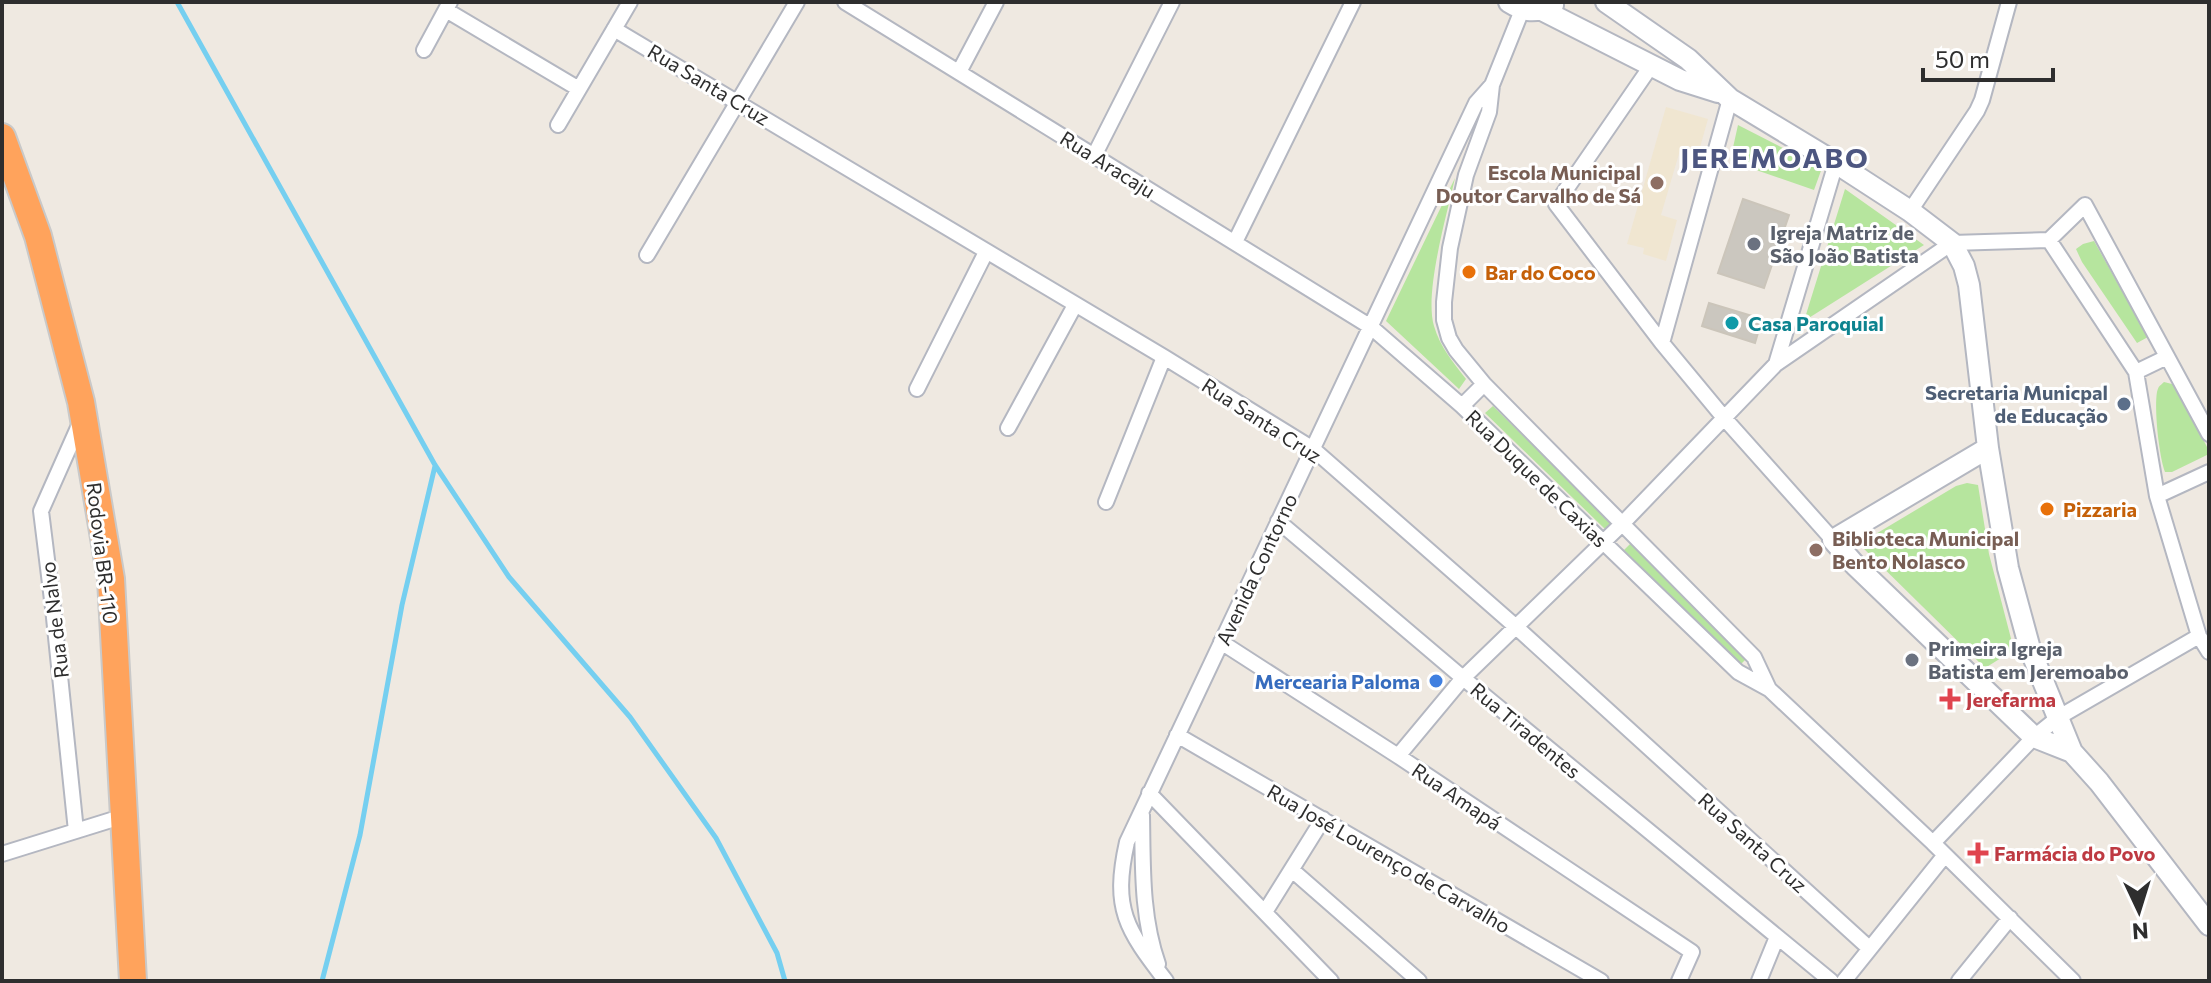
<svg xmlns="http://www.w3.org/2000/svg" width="2211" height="983" viewBox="0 0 2211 983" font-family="Commissioner,sans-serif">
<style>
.education{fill:#f0e6d1}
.green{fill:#b6e59e}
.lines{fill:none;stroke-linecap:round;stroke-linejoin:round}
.stream{stroke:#75cff0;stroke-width:5}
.building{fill:#cbc7bf;stroke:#cbc5ba;stroke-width:2}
.street-casing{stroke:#b4b7c1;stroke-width:18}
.secondary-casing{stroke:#b4b7c1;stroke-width:24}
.highway-casing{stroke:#c9c9c9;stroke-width:30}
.street{stroke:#fff;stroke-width:14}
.secondary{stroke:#fff;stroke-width:20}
.highway{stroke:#ffa35c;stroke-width:26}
.education-dot{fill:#8d6e63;stroke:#fff;stroke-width:3}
.worship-dot{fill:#6b7280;stroke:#fff;stroke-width:3}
.food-dot{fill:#e8710a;stroke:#fff;stroke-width:3}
.culture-dot{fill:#0f9aa8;stroke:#fff;stroke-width:3}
.service-dot{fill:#5c6f8a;stroke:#fff;stroke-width:3}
.shop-dot{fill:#3f7fe0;stroke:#fff;stroke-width:3}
.health-dot{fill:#e0444e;stroke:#fff;stroke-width:3}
.labels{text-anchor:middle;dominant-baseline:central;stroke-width:6;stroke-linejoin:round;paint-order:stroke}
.street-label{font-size:20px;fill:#2e2e2e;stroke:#fff}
.education-label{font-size:20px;font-weight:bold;fill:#785e54;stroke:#fff;text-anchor:end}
.worship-label{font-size:20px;font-weight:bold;fill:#5b616d;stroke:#fff;text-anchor:start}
.food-label{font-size:20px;font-weight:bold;fill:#c56008;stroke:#fff;text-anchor:start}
.culture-label{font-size:20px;font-weight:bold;fill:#0d838f;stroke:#fff;text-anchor:start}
.service-label{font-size:20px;font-weight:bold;fill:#4e5e75;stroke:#fff;text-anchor:end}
.shop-label{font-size:20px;font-weight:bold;fill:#366cbe;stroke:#fff;text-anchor:end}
.health-label{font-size:20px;font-weight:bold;fill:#be3a42;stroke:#fff;text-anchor:start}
.district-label{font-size:28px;font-weight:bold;letter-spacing:2px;fill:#4d5680;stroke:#fff}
</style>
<rect width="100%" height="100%" fill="#efe9e1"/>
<path class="education" d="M 1666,107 L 1708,119 L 1699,151 L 1681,147 L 1661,215 L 1677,220 L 1666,261 L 1643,254 L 1644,248 L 1627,244 Z"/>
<path class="green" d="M 1738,125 L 1822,168 L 1814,190 L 1730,161 Z
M 1455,178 C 1447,214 1424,293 1434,326 C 1440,347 1453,362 1466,379 L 1459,389 L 1386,321 Z
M 1845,189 L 1924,245 L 1804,321 Z
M 2094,241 L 2148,337 L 2137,343 L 2082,262 L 2076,249 L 2083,244 Z
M 2164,382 L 2176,385 L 2209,451 L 2209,454 L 2172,472 L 2165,472 C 2159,456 2154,409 2157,392 C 2159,385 2159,387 2164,382 Z
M 1493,406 L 1612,523 L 1605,529 L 1485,413 Z
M 1967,483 L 1978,485 L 1989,554 L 2014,650 L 1985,668 L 1859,544 L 1956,486 Z
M 1631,543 L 1747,658 L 1740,665 L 1624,550 Z"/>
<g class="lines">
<path class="stream" d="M 177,2 L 435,465 L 509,577 L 630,717 L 716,838 L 777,953 L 785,981
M 322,981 L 360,835 L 402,605 L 435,466"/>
</g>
<path class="building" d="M 1743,199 L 1789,215 L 1764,288 L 1718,273 Z
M 1709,303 L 1762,319 L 1755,343 L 1702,326 Z"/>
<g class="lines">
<g class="street-casing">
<path id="street" d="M 845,2 L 1371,327 L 1462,406 L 1738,672 L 1769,689 L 1933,843 L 2073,981
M 446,10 L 579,89
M 1522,10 L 1492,85 L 1489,112 L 1466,175 L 1450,248 L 1444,302 L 1444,320 L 1449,338 L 1456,350 L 1484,384 L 1754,657 L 1769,689
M 614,29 L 1164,357 L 1313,449 L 1515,626 L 1869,948
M 424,50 L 450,2
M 1651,66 L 1556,204 L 1662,343 L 1725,419 L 1833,540
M 959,72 L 996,2
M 558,125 L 630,2
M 1094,156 L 1172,2
M 1910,211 L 1977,111 L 1982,100 L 2009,2
M 2049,240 L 2136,372 L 2157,496 L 2199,636 L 2209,652
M 2049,240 L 2085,205 L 2209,434
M 1235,242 L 1353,2
M 647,255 L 797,2
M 1662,343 L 1730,99
M 1776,364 L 1836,163
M 2136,372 L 2167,357
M 917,389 L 986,252
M 1462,406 L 1484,384
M 1008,428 L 1075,305
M 2157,496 L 2209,472
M 1106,502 L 1164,357
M 1278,521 L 1463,678 L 1831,981
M 1221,642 L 1398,756 L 1692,952 L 1679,981
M 1177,735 L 1601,981
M 1398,756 L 1463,678 L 1623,523 L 1776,364 L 1952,243 L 2049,240
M 1149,793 L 1331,981
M 1142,815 C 1143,865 1141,916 1158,964
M 76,831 L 53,608 L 41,511 L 81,421
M 1933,843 L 2034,737 L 2059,717 L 2199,636
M 2,854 L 124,816
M 1292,870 L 1419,981
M 1265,912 L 1323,819
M 1166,981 C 1126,929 1112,909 1127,842 L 1476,103 L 1492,85
M 1759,981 L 1777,937
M 1844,981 L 1945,855
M 1959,981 L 2010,918"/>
</g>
<g class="secondary-casing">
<path id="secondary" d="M 1509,2 C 1525,12 1535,13 1553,5
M 1606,2 L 1688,59 L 1730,99 L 1836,163 L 1910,211 L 1952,243 L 1964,266 L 1969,285 L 1988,448 L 2008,568 L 2030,649 L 2072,752 L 2099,782 L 2209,925
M 1542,10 L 1680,80 L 1718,92
M 1988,448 L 1833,540 L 1855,565 L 2034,737 L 2072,752"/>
</g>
<g class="highway-casing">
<path id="highway" d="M 2,137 L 38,236 L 81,402 L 111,579 L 133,981"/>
</g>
<use href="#street" class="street"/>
<use href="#secondary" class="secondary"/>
<use href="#highway" class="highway"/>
</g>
<g class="education-dot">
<circle cx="1657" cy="183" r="8"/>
<circle cx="1816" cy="550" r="8"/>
</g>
<g class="worship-dot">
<circle cx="1754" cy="244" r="8"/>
<circle cx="1912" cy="660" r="8"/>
</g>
<g class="food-dot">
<circle cx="1469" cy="272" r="8"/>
<circle cx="2047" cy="509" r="8"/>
</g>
<circle class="culture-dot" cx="1732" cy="323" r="8"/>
<circle class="service-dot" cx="2124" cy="404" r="8"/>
<circle class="shop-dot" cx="1436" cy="681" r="8"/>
<g class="health-dot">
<path d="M1946 687h8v8h8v8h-8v8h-8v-8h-8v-8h8z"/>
<path d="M1974 841h8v8h8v8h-8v8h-8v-8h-8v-8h8z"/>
</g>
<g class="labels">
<g class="street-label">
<text transform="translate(709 84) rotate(31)">Rua Santa Cruz</text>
<text transform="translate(1108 164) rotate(32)">Rua Aracaju</text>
<text transform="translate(1262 420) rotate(33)">Rua Santa Cruz</text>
<text transform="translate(1537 478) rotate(44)">Rua Duque de Caxias</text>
<text transform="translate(103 553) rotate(83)">Rodovia BR-110</text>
<text transform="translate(1256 569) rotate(-65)">Avenida Contorno</text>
<text transform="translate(54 620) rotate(-97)">Rua de Nalvo</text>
<text transform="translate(1526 730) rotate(40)">Rua Tiradentes</text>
<text transform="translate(1457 796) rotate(34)">Rua Amapá</text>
<text transform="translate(1753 842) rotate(42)">Rua Santa Cruz</text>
<text transform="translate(1389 858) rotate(30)">Rua José Lourenço de Carvalho</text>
</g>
<g class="education-label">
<text x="1641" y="172">Escola Municipal<tspan x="1641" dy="23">Doutor Carvalho de Sá</tspan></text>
<text x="1832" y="538" text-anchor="start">Biblioteca Municipal<tspan x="1832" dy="23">Bento Nolasco</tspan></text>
</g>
<g class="worship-label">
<text x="1770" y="232">Igreja Matriz de<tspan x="1770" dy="23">São João Batista</tspan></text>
<text x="1928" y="648">Primeira Igreja<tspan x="1928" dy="23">Batista em Jeremoabo</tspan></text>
</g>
<g class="food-label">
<text x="1485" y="272">Bar do Coco</text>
<text x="2063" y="509">Pizzaria</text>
</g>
<g class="culture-label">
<text x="1748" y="323">Casa Paroquial</text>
</g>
<g class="service-label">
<text x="2108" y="392">Secretaria Municpal<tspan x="2108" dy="23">de Educação</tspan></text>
</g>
<g class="shop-label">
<text x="1420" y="681">Mercearia Paloma</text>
</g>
<g class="health-label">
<text x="1966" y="699">Jerefarma</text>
<text x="1994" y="853">Farmácia do Povo</text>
</g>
<g class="district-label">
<text x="1775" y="157">JEREMOABO</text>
</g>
</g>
<rect width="2211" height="983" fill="none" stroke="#2e2e2e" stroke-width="8"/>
<g transform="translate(2139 911) rotate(176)" stroke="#ffffff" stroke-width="6" paint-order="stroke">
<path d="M0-6L14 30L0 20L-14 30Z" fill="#2e2e2e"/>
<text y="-12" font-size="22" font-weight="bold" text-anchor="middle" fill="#2e2e2e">N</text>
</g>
<path d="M1923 68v12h130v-12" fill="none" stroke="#2e2e2e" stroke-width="4"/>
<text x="1935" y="68" font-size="24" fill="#2e2e2e" stroke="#ffffff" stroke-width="6" paint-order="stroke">50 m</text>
</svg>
